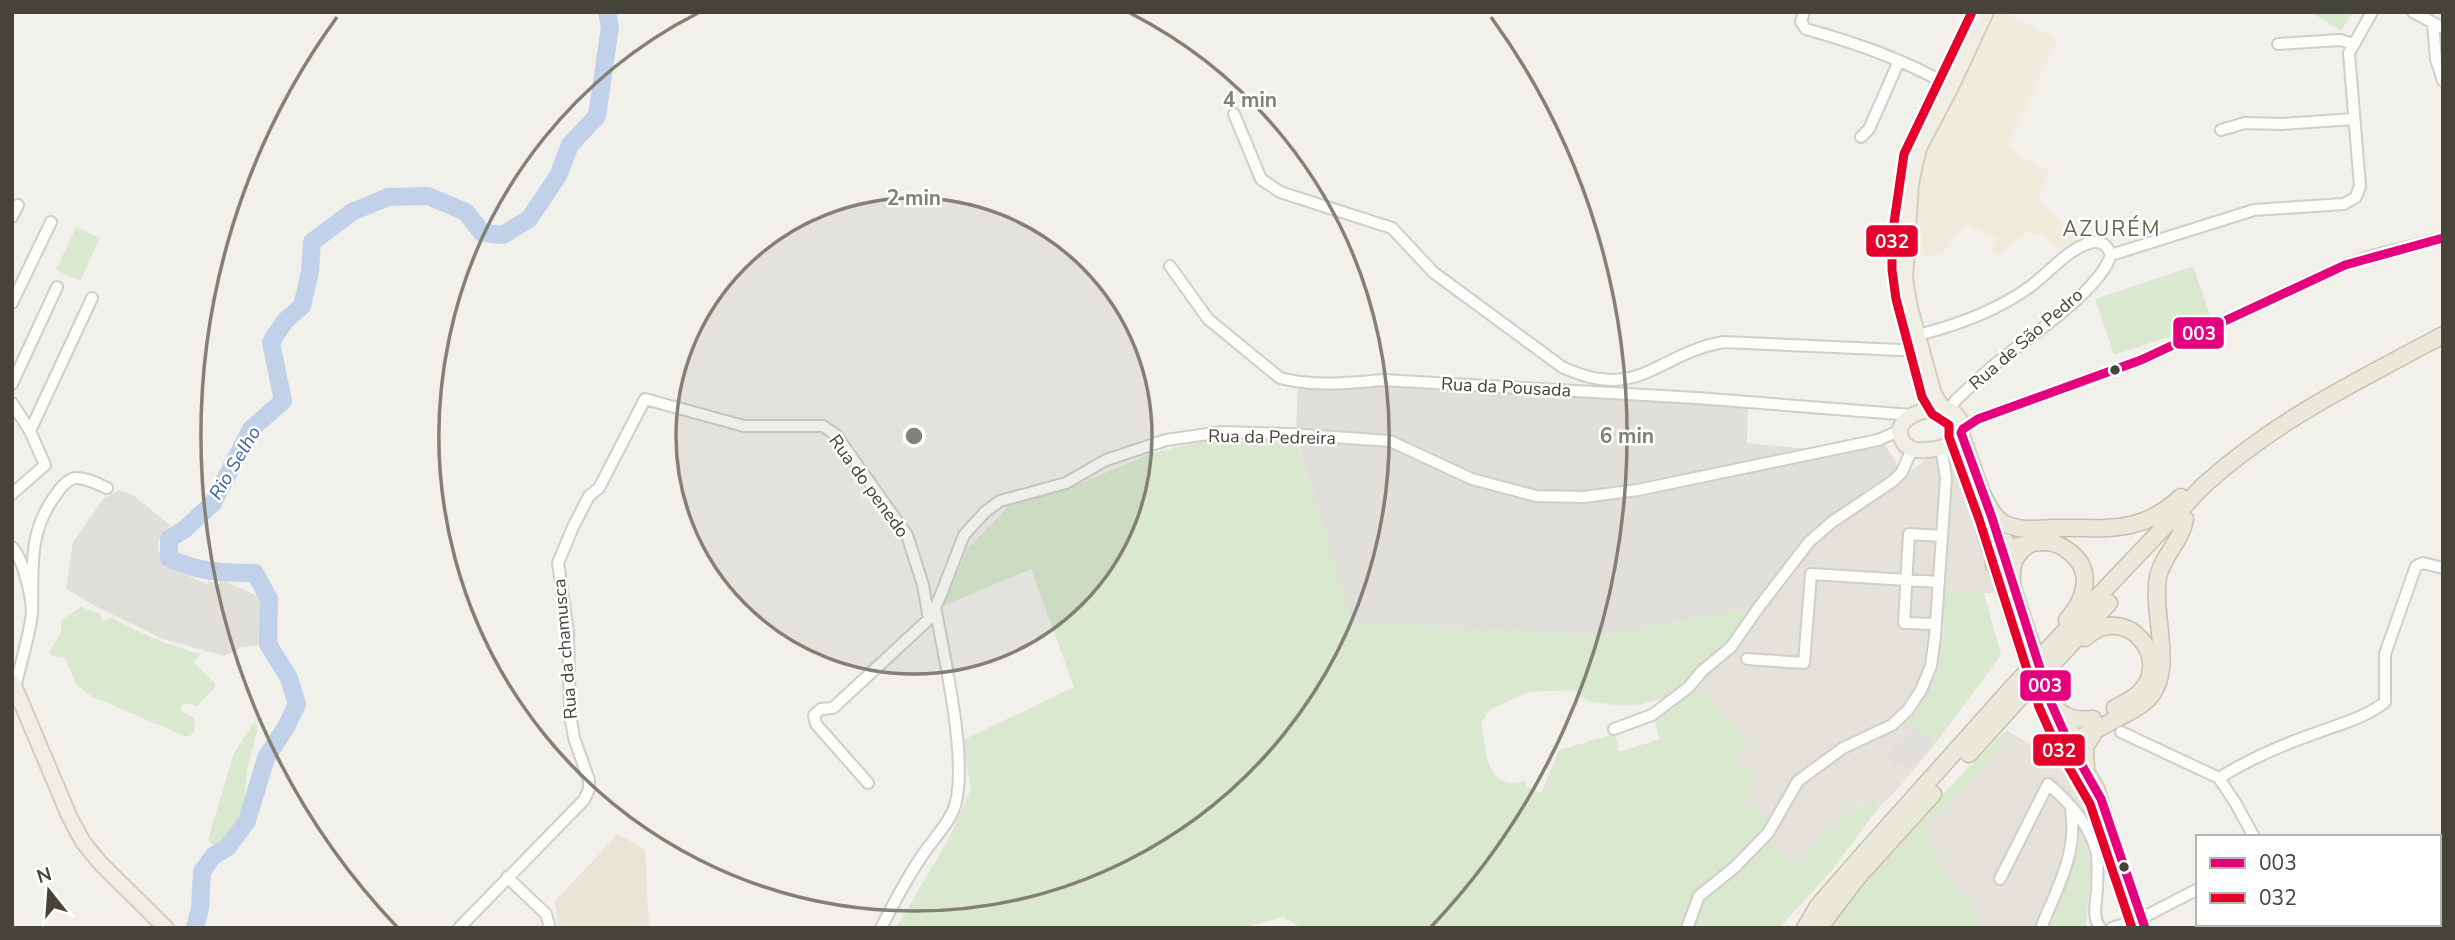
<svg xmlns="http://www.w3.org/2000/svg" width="2455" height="940" viewBox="0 0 2455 940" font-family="'Nunito Sans',sans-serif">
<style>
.residential{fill:#e4e2da}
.commercial{fill:#efebdd}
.industrial{fill:#e0dfd9}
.education{fill:#e6e5d8}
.green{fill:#d9e8ce}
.parking{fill:#e0dfdb}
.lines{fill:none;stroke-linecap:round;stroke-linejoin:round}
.river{stroke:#c1d1ea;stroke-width:18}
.minor-casing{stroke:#cfcec9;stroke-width:14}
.major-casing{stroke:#d1cebb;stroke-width:18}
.highway-casing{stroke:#c6c1aa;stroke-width:19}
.minor{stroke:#fdfdfc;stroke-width:10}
.major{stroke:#efeee5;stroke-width:14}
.highway{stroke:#eae8db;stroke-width:16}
.highway-bridge-casing{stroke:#c6c1aa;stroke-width:19;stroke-linecap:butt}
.highway-bridge{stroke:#eae8db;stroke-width:16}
.bus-1-casing{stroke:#fff;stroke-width:14}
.bus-2-casing{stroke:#fff;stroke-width:14}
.bus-1{stroke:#e5007d;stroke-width:9}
.bus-2{stroke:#e4002b;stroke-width:9}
.ring{fill:none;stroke:#828077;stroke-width:3.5}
.bus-dot{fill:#464338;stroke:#fff;stroke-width:2.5}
.labels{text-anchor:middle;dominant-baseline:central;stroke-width:5;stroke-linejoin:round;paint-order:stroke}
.street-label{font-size:18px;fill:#464338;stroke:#fff}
.water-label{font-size:19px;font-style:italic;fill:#3d65a6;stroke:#fff}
.quarter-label{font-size:21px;letter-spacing:2px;fill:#676351;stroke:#fff}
.centre{fill:#828077;stroke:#fff;stroke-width:3.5}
.ring-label{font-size:21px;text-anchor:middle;font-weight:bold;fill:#828077;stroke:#fff;stroke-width:5;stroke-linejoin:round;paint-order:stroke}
.line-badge{stroke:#fff;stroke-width:2.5}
.badge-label{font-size:19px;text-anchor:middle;font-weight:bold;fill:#fff}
</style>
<rect width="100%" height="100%" fill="#f1f0eb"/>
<path class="residential" d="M 1934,454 L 1952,455 L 1959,460 L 1996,593 L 1944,593 L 1942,656 L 1933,684 L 1921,708 L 1910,721 L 1935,744 L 1895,792 L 1880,806 L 1870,797 L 1830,829 L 1797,865 L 1767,839 L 1744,806 L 1758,776 L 1735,759 L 1693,689 L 1702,676 L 1736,649 L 1819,540 Z
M 2010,732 L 2053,759 L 2076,784 L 2092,812 L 2044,928 L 1980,928 L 1977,911 L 1953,883 L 1924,833 L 1924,827 L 1981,773 Z"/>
<path class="commercial" d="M 1997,12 L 2005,12 L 2058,39 L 2007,147 L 2050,172 L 2038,197 L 2080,238 L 2065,251 L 2043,236 L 2027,232 L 1998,257 L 1989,248 L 1997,239 L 1968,224 L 1943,253 L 1929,257 L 1910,247 L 1919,167 Z"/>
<path class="industrial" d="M 1298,382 L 1748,401 L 1747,443 L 1828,451 L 1882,440 L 1902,472 L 1832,522 L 1759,607 L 1605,635 L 1352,622 L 1296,435 Z
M 119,490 L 134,496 L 170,525 L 159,539 L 158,550 L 167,567 L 207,584 L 209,581 L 218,585 L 221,579 L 264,599 L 267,610 L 263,645 L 242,647 L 224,656 L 163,639 L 99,608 L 66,589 L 73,542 L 104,498 Z"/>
<path class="education" d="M 618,834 L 645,850 L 649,928 L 558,928 L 555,901 Z
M 2248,924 L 2300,924 L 2302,927 L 2250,928 Z"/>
<path class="green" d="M 2311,12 L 2353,12 L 2341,31 Z
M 76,227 L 100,238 L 80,281 L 56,270 Z
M 2193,266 L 2211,318 L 2186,331 L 2114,355 L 2095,299 Z
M 1297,440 L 1353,622 L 1605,635 L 1759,607 L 1736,637 L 1679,694 L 1643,704 L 1620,706 L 1588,701 L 1574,690 L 1529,692 L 1490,709 L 1481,724 C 1487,754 1486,794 1527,780 L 1525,786 L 1541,793 L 1559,750 L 1615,734 L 1619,752 L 1660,739 L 1654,720 L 1693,689 L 1714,703 L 1748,742 L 1735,759 L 1758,776 L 1744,806 L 1774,820 L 1767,839 L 1797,865 L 1830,829 L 1871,797 L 1880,806 L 1832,870 L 1779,928 L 1303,928 L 1283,917 L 1241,928 L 896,928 L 949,838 L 971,789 L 963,740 L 1074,687 L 1031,569 L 943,606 L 968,548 L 1009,506 L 1084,482 L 1152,453 L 1204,441 Z
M 1944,593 L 1984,593 L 2001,655 L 1935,744 L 1909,721 C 1944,680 1944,644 1944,593 Z
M 81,607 L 100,614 L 102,621 L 112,618 C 141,634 169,646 201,654 L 193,662 L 215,683 L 215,688 L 197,706 L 184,703 L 180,710 L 195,719 L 194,733 L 187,737 L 91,696 L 76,684 L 65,658 L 51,656 L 49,652 L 61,633 L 61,620 Z
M 254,722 L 258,728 L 247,770 L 243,819 L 232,835 L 215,846 L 208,840 L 234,753 Z
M 2007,730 L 2010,732 L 1981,773 L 1924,827 L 1924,833 L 1953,883 L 1977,911 L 1980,928 L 1828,928 C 1878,857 1945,791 2007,730 Z
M 2084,832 L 2091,867 L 2086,928 L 2044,928 Z"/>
<path class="parking" d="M 1916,727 L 1933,742 L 1911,768 L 1903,762 L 1896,766 L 1886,755 Z"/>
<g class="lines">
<path class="river" d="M 195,928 L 200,908 L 202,872 L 213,856 L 228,847 L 247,821 L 266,758 L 286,727 L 297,704 L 289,678 L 268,644 L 269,599 L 255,573 C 225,573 196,572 169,558 L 169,539 L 185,529 L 213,503 L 251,429 L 283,401 L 271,342 L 285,321 L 302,306 L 310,272 L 312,242 L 352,212 L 388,197 L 428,196 L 466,212 L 482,233 L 503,235 L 529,219 L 558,176 L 570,145 L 597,116 L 610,27 L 607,12"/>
<g class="minor-casing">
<path id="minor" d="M 1804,12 L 1801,22 L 1806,29 C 1856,43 1906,60 1951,87
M 2413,12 L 2443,28
M 2433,23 L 2436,59 L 2443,81
M 2278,44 L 2340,40 L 2353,44
M 1234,114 L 1261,179 L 1280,192 L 1392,228 L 1433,272 L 1562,367 C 1638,403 1657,354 1723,342 L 1922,351
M 2221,130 L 2245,123 L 2281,124 L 2354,119
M 1861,137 L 1869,129 L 1899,61
M 12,217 L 18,205
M 2111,255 L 2254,210 L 2344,204 L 2356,197 L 2360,186 L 2349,53 L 2372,12
M 1170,266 L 1208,319 L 1280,378 C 1314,387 1348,383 1383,380 L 1697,398 L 1912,415
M 12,303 L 51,222
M 1918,335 C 1958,325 1997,311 2031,286 C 2048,273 2066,252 2086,244 C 2098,239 2107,243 2111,255
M 12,384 L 57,287
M 12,403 L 30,431 L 45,465 L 12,494
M 1950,409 L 1955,401 C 1970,387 1986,371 2003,358 C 2032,335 2100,290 2111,255
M 1963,429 L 1978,419 L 2141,360 L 2345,265 L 2375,255 L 2443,238
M 30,431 L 92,298
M 12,547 C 23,558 31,594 32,611 C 32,627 19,669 15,688
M 32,612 C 33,569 28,532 55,496 C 60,488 66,480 75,478 C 85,477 98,484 107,488
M 1936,624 L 1904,623 L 1909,534 L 1942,536
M 1747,659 L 1804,663 L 1811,574 L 1939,582
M 1614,729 L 1652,715 L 1689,687 L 1702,671 L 1731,647 L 1759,607 L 1809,542 L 1832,522 L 1893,481 L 1902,472 L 1912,449
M 2121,732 L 2219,778 L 2236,804 L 2254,837
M 2219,778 C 2249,759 2282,745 2316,733 C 2340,724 2365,718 2385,702 L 2385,654 L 2416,566 L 2423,563 L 2443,568
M 868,783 L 816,724 L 814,715 L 821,709 L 833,708 L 929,619 L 940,597 L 964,535 L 985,512 L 1000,501 L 1066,483 L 1106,460 L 1166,440 L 1222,432 L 1291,434 L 1390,441 L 1472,479 L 1536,496 L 1584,497 L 1638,490 L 1878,440 L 1899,431
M 2108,826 L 2145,928
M 507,877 L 546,914 L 550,928
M 2000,879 L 2048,784 C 2068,801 2090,825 2096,851 C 2099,864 2097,878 2097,890 C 2096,903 2092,916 2100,928
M 2235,924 L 2237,928
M 2307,924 L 2310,928
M 459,928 L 584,800 L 589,789 L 589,780 L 574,738 L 570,714 L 568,631 L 558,563 L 573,527 L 589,496 L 599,488 L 645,399 L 744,426 L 823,426 L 836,435 L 907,535 L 923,585 L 929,619
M 881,928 C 893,905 904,883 918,862 C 928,845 943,831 952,813 C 972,773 943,653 935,606
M 1687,928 L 1699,896 L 1735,867 L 1768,833 L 1798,781 L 1843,748 L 1892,725 L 1908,710 L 1921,690 L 1931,666 L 1935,637 L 1946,478 L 1941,447
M 2041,928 C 2057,888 2078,853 2071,810
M 2112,928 L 2142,918 L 2198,889"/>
</g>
<g class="major-casing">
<path id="major" d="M 1942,407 L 1934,394 L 1910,308 L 1905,279 L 1911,183 L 1919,148 L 1951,87 L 1986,12
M 1942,407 C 1955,411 1960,416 1963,429 C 1960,435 1958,439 1952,443 C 1942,449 1916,454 1907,446 C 1902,443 1901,437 1899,431 C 1905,412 1925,411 1942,407 Z
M 1961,433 L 1988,508
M 1984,531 L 2032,678
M 1999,544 L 2054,711
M 12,681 L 70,818 L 83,842 L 101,864 L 166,928
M 2067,739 L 2097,789 L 2108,826"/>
</g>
<g class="highway-casing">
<path id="highway" d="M 1985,499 C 1990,509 1995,519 2005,524 C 2020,531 2038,529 2054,528 C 2104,527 2140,536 2181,497
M 1978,507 C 1989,515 1988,535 1997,546 C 2015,551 2028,541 2046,542 C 2055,542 2064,547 2071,553 C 2094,572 2085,600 2067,620
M 1994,565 L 2000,547 L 2006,542
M 2012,583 C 2011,567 2013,556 2027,546
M 2085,638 C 2124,600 2176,659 2138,694 C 2131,700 2123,704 2115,708
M 2052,645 L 2203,486 C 2277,419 2356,382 2443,335
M 2058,658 L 2109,603
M 2037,693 L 2044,701 L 2059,734 L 2062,738 L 2072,740 C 2087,737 2102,726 2116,719 C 2127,713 2139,708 2148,699 C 2176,670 2151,614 2158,577 C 2163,554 2182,541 2185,519
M 2051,703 C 2064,718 2074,721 2093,719
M 1969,754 L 2016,702
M 2070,763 L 2065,746 L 2071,732
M 2086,771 L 2085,747 L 2095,731
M 1805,928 L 1818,906 L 1866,851 L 2010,690
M 1819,928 L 1857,878 L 1933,794"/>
</g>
<use href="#minor" class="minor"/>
<use href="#major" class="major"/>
<use href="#highway" class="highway"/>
<g class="highway-bridge-casing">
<path id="highway-bridge" d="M 2010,690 L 2052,645
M 2016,702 L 2058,658"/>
</g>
<use href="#highway-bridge" class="highway-bridge"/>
<g class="bus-1-casing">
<path id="bus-1" d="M 2145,928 L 2101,799 L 2067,739 L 2051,703 L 1991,515 L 1961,433 L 1963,429 L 1978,419 L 2141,360 L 2345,265 L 2443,238"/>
</g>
<g class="bus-2-casing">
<path id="bus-2" d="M 1972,12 L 1904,154 L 1892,237 L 1892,270 L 1896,299 L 1922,397 L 1932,414 L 1949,425 L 1949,437 L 1979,519 L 2039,707 L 2056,745 L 2090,804 L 2132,928"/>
</g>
<use href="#bus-1" class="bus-1"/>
<use href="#bus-2" class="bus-2"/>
</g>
<circle cx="914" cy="436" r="238" fill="#828077" fill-opacity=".12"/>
<g class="ring">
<circle cx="914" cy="436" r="238"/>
<path d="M1130 13A475 475 0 1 1 698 13"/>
<path d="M397 927A713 713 0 0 1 337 17M1491 17A713 713 0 0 1 1431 927"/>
</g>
<g class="bus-dot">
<circle cx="2115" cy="370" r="6"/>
<circle cx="2124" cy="867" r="6"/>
</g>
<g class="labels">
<g class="street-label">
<text transform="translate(2026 339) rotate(-41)">Rua de São Pedro</text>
<text transform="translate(1506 387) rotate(3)">Rua da Pousada</text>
<text transform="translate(1272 437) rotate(1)">Rua da Pedreira</text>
<text transform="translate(869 486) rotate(54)">Rua do penedo</text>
<text transform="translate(565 649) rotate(-95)">Rua da chamusca</text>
</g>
<g class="water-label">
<text transform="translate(235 463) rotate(-59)">Rio Selho</text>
</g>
<g class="quarter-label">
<text x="2112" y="229">AZURÉM</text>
</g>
</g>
<circle cx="914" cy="436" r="10" class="centre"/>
<g class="ring-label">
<text x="1250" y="107">4 min</text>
<text x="914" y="205">2 min</text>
<text x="1627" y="443">6 min</text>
</g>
<g class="line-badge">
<rect x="1865" y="224" width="54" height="34" rx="7" fill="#e4002b"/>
<rect x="2172" y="316" width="53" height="34" rx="7" fill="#e5007d"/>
<rect x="2019" y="669" width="53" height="33" rx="7" fill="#e5007d"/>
<rect x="2032" y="733" width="54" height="34" rx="7" fill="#e4002b"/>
</g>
<g class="badge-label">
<text x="1892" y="248">032</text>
<text x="2199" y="340">003</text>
<text x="2045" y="692">003</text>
<text x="2059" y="757">032</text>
</g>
<rect width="2455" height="940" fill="none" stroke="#464338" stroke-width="28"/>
<rect x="2196" y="835" width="245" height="91" fill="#ffffff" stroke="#b5b4af" stroke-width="2"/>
<rect x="2210" y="858" width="35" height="10" fill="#e5007d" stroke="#b5b4af" stroke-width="2"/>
<text x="2259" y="870" font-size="21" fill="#464338">003</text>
<rect x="2210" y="893" width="35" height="10" fill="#e4002b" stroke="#b5b4af" stroke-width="2"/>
<text x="2259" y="905" font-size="21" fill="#464338">032</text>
<g transform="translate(49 891) rotate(343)" stroke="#ffffff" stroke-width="5" paint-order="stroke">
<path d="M0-5L12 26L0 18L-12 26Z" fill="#464338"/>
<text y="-10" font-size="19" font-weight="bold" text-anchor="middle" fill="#464338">N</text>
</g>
</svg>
